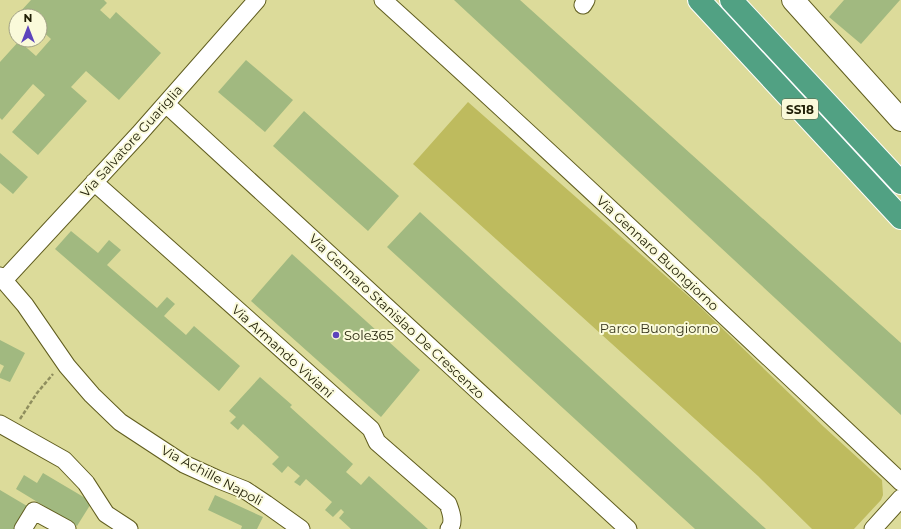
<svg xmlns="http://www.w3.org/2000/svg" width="901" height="529" viewBox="0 0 901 529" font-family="Montserrat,sans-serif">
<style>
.green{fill:#bebb5e}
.building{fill:#a1b980}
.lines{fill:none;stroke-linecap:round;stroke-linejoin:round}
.street-casing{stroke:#605d1f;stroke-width:19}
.secondary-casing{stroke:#605d1f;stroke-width:24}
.highway-casing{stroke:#fff;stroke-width:24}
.path{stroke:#8f8e5e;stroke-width:2.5;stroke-dasharray:4 2;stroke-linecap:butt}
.street{stroke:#fff;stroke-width:17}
.secondary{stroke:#fff;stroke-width:22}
.highway{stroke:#51a183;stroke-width:22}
.poi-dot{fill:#5d44bc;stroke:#fafada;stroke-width:1.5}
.labels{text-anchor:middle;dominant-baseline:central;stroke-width:4;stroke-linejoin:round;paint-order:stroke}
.shield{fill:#fafada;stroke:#616045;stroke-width:1}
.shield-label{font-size:12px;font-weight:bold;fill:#1f1e05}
.street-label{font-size:13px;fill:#1f1e05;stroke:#fafada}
.park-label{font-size:13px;fill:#35341c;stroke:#fafada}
.poi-label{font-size:13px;fill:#1f1e05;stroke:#fafada;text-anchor:start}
</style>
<rect width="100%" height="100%" fill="#dcdb9a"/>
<path class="green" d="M 468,102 L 695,302 L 824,427 L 882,480 L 883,495 L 881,500 L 854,529 L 812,529 L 758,476 L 413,164 Z"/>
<path class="building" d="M 31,0 L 104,0 L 107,3 L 100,10 L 110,19 L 116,12 L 161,53 L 119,100 L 86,71 L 71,87 L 87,101 L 38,155 L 12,132 L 45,95 L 33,84 L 2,120 L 0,118 L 0,62 L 19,41 L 36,56 L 51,39 L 40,29 L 40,16 L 25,16 L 20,12 Z
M 454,0 L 520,0 L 901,343 L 901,415 Z
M 844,0 L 900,0 L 861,44 L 829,17 Z
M 246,60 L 293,100 L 265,132 L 218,92 Z
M 304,111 L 399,196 L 368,231 L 273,146 Z
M 0,153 L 28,177 L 13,194 L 0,183 Z
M 420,212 L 766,529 L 695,529 L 387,247 Z
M 71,231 L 98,253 L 109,240 L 121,250 L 107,265 L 157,308 L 167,297 L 175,304 L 164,316 L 186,335 L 194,326 L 240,366 L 219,391 L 55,249 Z
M 292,254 L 420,370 L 381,417 L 251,301 Z
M 0,340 L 25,353 L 10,382 L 0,378 L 0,374 L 4,366 L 0,364 Z
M 260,377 L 292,405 L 290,407 L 353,464 L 346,472 L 361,485 L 369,476 L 428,529 L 351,529 L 339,518 L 344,512 L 341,509 L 333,517 L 325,510 L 332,502 L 306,479 L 300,486 L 294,482 L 300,476 L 288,466 L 282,473 L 272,464 L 279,457 L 243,424 L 238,430 L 230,423 L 236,417 L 229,411 Z
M 43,473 L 92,502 L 77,526 L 16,489 L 24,475 L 37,483 Z
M 0,490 L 27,506 L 14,529 L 0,529 Z
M 215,495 L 263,517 L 257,529 L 241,529 L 242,526 L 208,510 Z"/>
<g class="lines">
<g class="street-casing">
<path id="street" d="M 383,0 C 558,158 729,320 901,482
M 583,5 L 586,0
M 166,104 L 628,529
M 94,182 L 371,429 L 377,442 L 448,504 C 451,512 455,522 449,529
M 0,276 L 25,305 L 67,366 L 92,395 L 120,422 L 184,464 L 217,479 L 245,490 L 266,504 L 301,529
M 4,280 L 139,134 L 257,0
M 0,424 L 64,460 L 86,483 L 106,514 L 129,529
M 23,529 L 34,511 L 67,529
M 873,529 L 901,498"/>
</g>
<g class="secondary-casing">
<path id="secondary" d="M 793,0 L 901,120"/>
</g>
<g class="highway-casing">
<path id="highway" d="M 699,0 L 901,218
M 731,0 L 901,183"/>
</g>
<path class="path" d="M 20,419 L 37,393 L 53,374"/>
<use href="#street" class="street"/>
<use href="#secondary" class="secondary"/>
<use href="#highway" class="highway"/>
</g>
<circle class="poi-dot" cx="336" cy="335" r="4"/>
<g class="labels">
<rect class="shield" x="782" y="99" width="36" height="20" rx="3"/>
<g class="shield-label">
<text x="800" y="109">SS18</text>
</g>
<g class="street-label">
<text transform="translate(131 141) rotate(-48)">Via Salvatore Guariglia</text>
<text transform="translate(658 253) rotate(43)">Via Gennaro Buongiorno</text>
<text transform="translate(397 316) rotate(43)">Via Gennaro Stanislao De Crescenzo</text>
<text transform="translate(283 351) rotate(42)">Via Armando Viviani</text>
<text transform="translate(212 475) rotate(28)">Via Achille Napoli</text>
</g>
<g class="park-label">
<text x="659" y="328">Parco Buongiorno</text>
</g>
<g class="poi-label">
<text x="344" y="335">Sole365</text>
</g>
</g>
<g transform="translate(28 28)"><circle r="19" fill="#fafada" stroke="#a2a285"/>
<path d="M0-3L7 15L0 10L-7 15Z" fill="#5d44bc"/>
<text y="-6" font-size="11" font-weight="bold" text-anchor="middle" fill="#1f1e05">N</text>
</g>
</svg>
